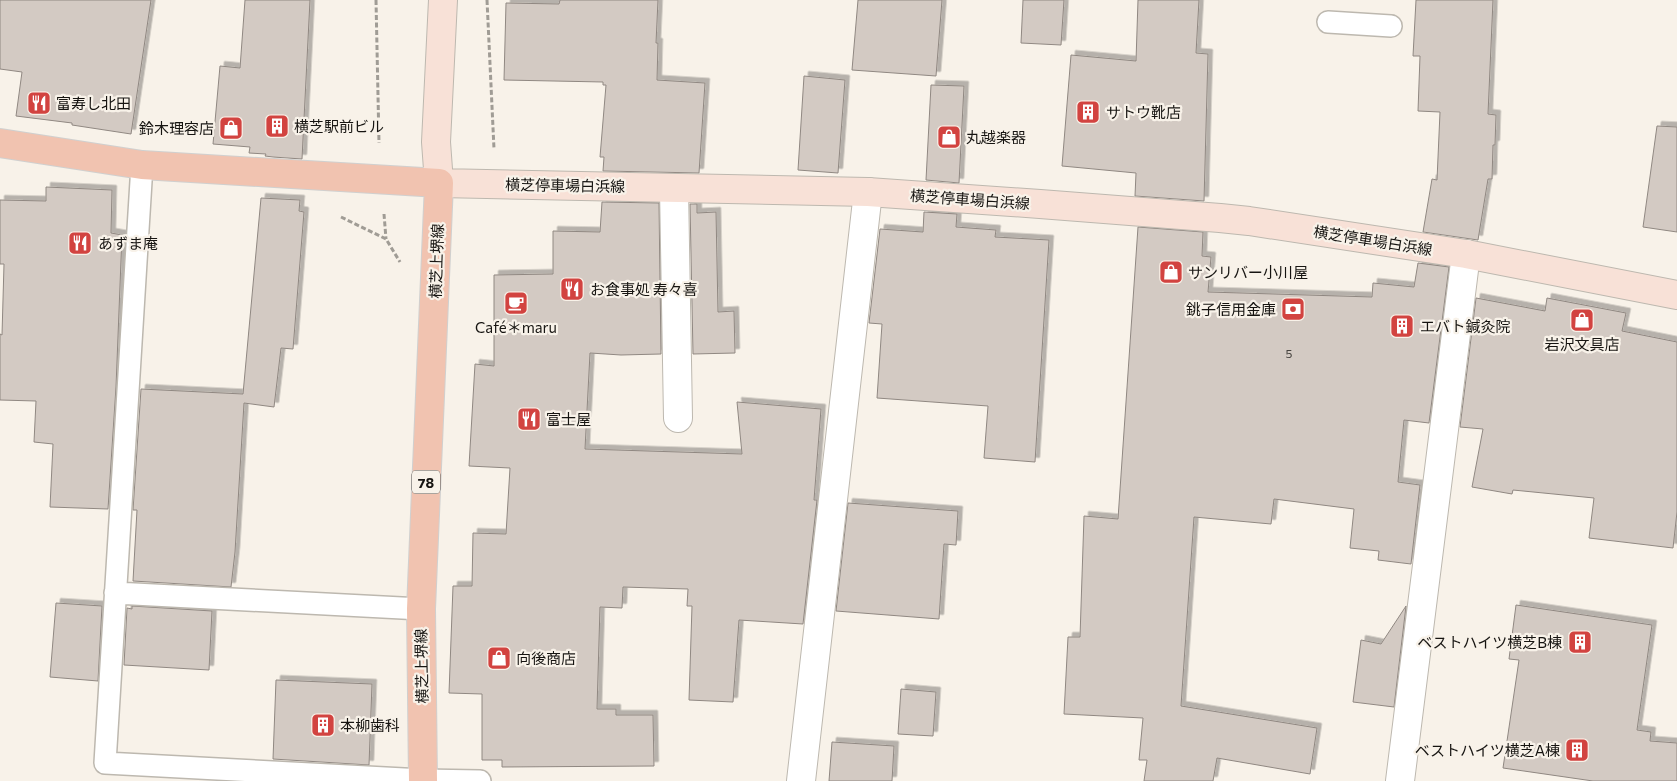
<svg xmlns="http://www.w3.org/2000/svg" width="1677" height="781" viewBox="0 0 1677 781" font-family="Commissioner,'Noto Sans JP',sans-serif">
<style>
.building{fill:#d3cac3;stroke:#908882;filter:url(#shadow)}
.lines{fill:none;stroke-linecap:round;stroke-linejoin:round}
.service-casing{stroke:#bdb8af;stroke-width:24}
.minor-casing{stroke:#bdb8af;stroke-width:30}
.secondary-casing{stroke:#bdb8af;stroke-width:30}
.primary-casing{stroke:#d0d0cf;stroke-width:30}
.path{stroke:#a09c95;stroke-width:3;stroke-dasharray:5 2.5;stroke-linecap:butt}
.service{stroke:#fff;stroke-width:21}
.minor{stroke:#fff;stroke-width:28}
.secondary{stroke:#f8e1d7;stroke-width:28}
.primary{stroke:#f1c3b0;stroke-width:28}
.labels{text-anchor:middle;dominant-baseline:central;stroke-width:4.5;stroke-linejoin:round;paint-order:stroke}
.number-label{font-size:12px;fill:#45423e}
.shield{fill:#f8f2e9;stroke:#5a5752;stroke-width:1}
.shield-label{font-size:14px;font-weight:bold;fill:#161411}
.poi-label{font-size:15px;fill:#161411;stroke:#f8f2e9;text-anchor:start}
.street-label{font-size:15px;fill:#161411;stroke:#f8f2e9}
</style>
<defs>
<filter id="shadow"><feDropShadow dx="4.5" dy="-4.5" stdDeviation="0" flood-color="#0004"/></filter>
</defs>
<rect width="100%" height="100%" fill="#f8f2e9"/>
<path class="building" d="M 0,0 L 151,0 L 131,134 L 72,125 L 72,123 L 16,116 L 22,72 L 0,69 Z
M 245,0 L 310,0 L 302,159 L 273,157 L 265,156 L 266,154 L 249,153 L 250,147 L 213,144 L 220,66 L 240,68 Z
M 560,0 L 658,0 L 656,43 L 658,43 L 657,80 L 705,83 L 699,173 L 603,171 L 604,157 L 600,157 L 606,85 L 603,85 L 603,82 L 504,80 L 506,3 L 559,4 Z
M 858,0 L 942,0 L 936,76 L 852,70 Z
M 1023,0 L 1064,0 L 1061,45 L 1021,43 Z
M 1138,0 L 1199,0 L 1196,53 L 1208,54 L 1204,201 L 1135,196 L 1136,173 L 1062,166 L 1071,55 L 1136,61 Z
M 1416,0 L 1493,0 L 1488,114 L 1496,115 L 1495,145 L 1493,145 L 1492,179 L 1488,179 L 1478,240 L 1423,232 L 1432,179 L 1437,180 L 1440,112 L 1418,111 L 1420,56 L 1413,56 Z
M 804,76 L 845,80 L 838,173 L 798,170 Z
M 931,85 L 964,86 L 959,183 L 926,180 Z
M 1657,126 L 1677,127 L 1677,232 L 1643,227 Z
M 46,187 L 112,190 L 111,233 L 122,235 L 116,387 L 108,509 L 50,507 L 53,444 L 34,442 L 36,401 L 0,400 L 0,334 L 2,335 L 4,264 L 0,264 L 0,200 L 46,201 Z
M 261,198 L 300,200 L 299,211 L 304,212 L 293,349 L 281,348 L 274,407 L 244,403 L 235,552 L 231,587 L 133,581 L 137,510 L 133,510 L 141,389 L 243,394 Z
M 602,202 L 659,203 L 661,354 L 621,355 L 590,353 L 585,449 L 742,454 L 737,402 L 821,409 L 814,500 L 817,500 L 803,624 L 739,620 L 733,702 L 689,700 L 692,606 L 687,606 L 688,589 L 623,587 L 622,608 L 600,607 L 597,709 L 616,709 L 616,715 L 653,715 L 654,766 L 502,767 L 502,760 L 482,760 L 482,694 L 449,693 L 453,586 L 472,586 L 473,533 L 506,534 L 510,468 L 469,466 L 475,364 L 494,366 L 494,275 L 553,274 L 553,231 L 600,232 Z
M 690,204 L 697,204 L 697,213 L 716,212 L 718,312 L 734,311 L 735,353 L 693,354 Z
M 924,212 L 957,214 L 956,227 L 996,230 L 995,237 L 1049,240 L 1035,462 L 984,458 L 988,406 L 877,398 L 882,324 L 869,323 L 880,229 L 923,232 Z
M 1138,227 L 1203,232 L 1202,256 L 1211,257 L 1208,292 L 1372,297 L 1373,283 L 1414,287 L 1418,263 L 1449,267 L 1429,423 L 1404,420 L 1398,482 L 1420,485 L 1411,564 L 1378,560 L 1379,551 L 1350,548 L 1354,509 L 1274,499 L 1271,524 L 1194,517 L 1181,706 L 1317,728 L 1310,774 L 1217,758 L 1213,781 L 1144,781 L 1147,760 L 1139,760 L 1143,718 L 1064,714 L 1068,637 L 1080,637 L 1084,516 L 1118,519 Z
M 1476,298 L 1545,311 L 1547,298 L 1626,313 L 1622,331 L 1677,342 L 1677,512 L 1673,548 L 1589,538 L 1594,498 L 1513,490 L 1512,494 L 1472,487 L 1483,429 L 1460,427 Z
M 848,503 L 958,511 L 956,545 L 944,544 L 939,619 L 836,611 Z
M 56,603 L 102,606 L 98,681 L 50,677 Z
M 1516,605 L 1652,625 L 1637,730 L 1651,732 L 1650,741 L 1677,743 L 1677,781 L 1593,781 L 1503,768 L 1519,660 L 1509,659 Z
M 132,606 L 212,611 L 209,670 L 124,665 L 127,608 L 132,609 Z
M 1406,606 L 1394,707 L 1353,702 L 1361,640 L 1381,644 Z
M 276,680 L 372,684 L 369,765 L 273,759 Z
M 901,689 L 936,692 L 933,736 L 898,734 Z
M 832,742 L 894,746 L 892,781 L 829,781 Z"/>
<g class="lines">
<g class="service-casing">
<path id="service" d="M 1328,22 L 1391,26
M 142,165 L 105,763 L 423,780 L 480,781
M 115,593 L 421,609"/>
</g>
<g class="minor-casing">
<path id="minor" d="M 674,188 L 678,418
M 801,781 L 868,192
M 1400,781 L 1466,254"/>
</g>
<g class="secondary-casing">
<path id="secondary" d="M 443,0 L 436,142 L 439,183 L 868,192 L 1040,204 L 1220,218 L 1249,221 L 1466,254 L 1677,295"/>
</g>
<g class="primary-casing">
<path id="primary" d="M 0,143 L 142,165 L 439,183 L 421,609 L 423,781"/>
</g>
<path class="path" d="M 376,0 L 379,143
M 487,0 L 494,149
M 384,214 L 386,239
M 341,217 L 386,239 L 400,262"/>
<use href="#service" class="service"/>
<use href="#minor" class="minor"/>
<use href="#secondary" class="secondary"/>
<use href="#primary" class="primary"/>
</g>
<defs>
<g id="restaurant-square" transform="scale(1.25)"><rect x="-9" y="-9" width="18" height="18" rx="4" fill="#d24340" stroke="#f8f2e9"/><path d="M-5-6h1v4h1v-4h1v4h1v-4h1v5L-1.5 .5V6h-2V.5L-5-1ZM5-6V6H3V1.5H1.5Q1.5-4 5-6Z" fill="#fff"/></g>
<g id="building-square" transform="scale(1.25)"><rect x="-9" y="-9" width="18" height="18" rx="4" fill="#d24340" stroke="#f8f2e9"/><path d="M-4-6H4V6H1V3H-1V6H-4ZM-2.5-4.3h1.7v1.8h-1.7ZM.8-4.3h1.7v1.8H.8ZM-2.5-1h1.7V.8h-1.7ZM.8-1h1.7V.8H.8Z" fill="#fff"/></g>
<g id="shop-square" transform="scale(1.25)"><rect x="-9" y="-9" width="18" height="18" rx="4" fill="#d24340" stroke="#f8f2e9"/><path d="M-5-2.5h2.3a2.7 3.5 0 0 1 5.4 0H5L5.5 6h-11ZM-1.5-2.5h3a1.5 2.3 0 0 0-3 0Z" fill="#fff"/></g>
<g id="cafe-square" transform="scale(1.25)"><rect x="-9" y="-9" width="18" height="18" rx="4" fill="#d24340" stroke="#f8f2e9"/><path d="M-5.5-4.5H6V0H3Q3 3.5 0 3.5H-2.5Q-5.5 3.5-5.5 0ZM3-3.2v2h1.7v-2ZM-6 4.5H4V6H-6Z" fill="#fff"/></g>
<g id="bank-square" transform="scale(1.25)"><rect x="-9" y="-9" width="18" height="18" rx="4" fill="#d24340" stroke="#f8f2e9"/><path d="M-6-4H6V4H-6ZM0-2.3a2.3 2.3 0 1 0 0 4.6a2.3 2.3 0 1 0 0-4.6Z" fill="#fff"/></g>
</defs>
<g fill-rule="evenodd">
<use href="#restaurant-square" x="39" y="103"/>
<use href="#building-square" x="1088" y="112"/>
<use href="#building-square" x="277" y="126"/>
<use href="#shop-square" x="231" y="128"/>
<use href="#shop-square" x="949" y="137"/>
<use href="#restaurant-square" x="80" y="243"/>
<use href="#shop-square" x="1171" y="272"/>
<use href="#restaurant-square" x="572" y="289"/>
<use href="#cafe-square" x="516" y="303"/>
<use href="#bank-square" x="1293" y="309"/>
<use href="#shop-square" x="1582" y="320"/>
<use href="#building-square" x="1402" y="326"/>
<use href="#restaurant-square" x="529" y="419"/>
<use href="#building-square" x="1580" y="642"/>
<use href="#shop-square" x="499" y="658"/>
<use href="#building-square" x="323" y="725"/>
<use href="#building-square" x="1577" y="750"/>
</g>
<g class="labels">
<g class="number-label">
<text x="1289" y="353">5</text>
</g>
<rect class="shield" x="412" y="470.5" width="28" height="23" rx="4"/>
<g class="shield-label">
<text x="426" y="482">78</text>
</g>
<g class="poi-label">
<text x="56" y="103">富寿し北田</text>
<text x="1106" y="112">サトウ靴店</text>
<text x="294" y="126">横芝駅前ビル</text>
<text x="214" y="128" text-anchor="end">鈴木理容店</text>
<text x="966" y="137">丸越楽器</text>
<text x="98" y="243">あずま庵</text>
<text x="1188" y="272">サンリバー小川屋</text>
<text x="590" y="289">お食事処 寿々喜</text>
<text x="1276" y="309" text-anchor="end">銚子信用金庫</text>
<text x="1420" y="326">エバト鍼灸院</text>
<text x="516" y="327" text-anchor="middle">Café＊maru</text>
<text x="1582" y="344" text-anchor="middle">岩沢文具店</text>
<text x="546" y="419">富士屋</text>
<text x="1562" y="642" text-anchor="end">ベストハイツ横芝B棟</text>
<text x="516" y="658">向後商店</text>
<text x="340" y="725">本柳歯科</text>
<text x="1560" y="750" text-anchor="end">ベストハイツ横芝A棟</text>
</g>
<g class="street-label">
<text transform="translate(565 185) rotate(1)">横芝停車場白浜線</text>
<text transform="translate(970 199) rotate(4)">横芝停車場白浜線</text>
<text transform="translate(1373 240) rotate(9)">横芝停車場白浜線</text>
<text transform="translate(436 261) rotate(-88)">横芝上堺線</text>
<text transform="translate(421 666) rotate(-91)">横芝上堺線</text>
</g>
</g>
</svg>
